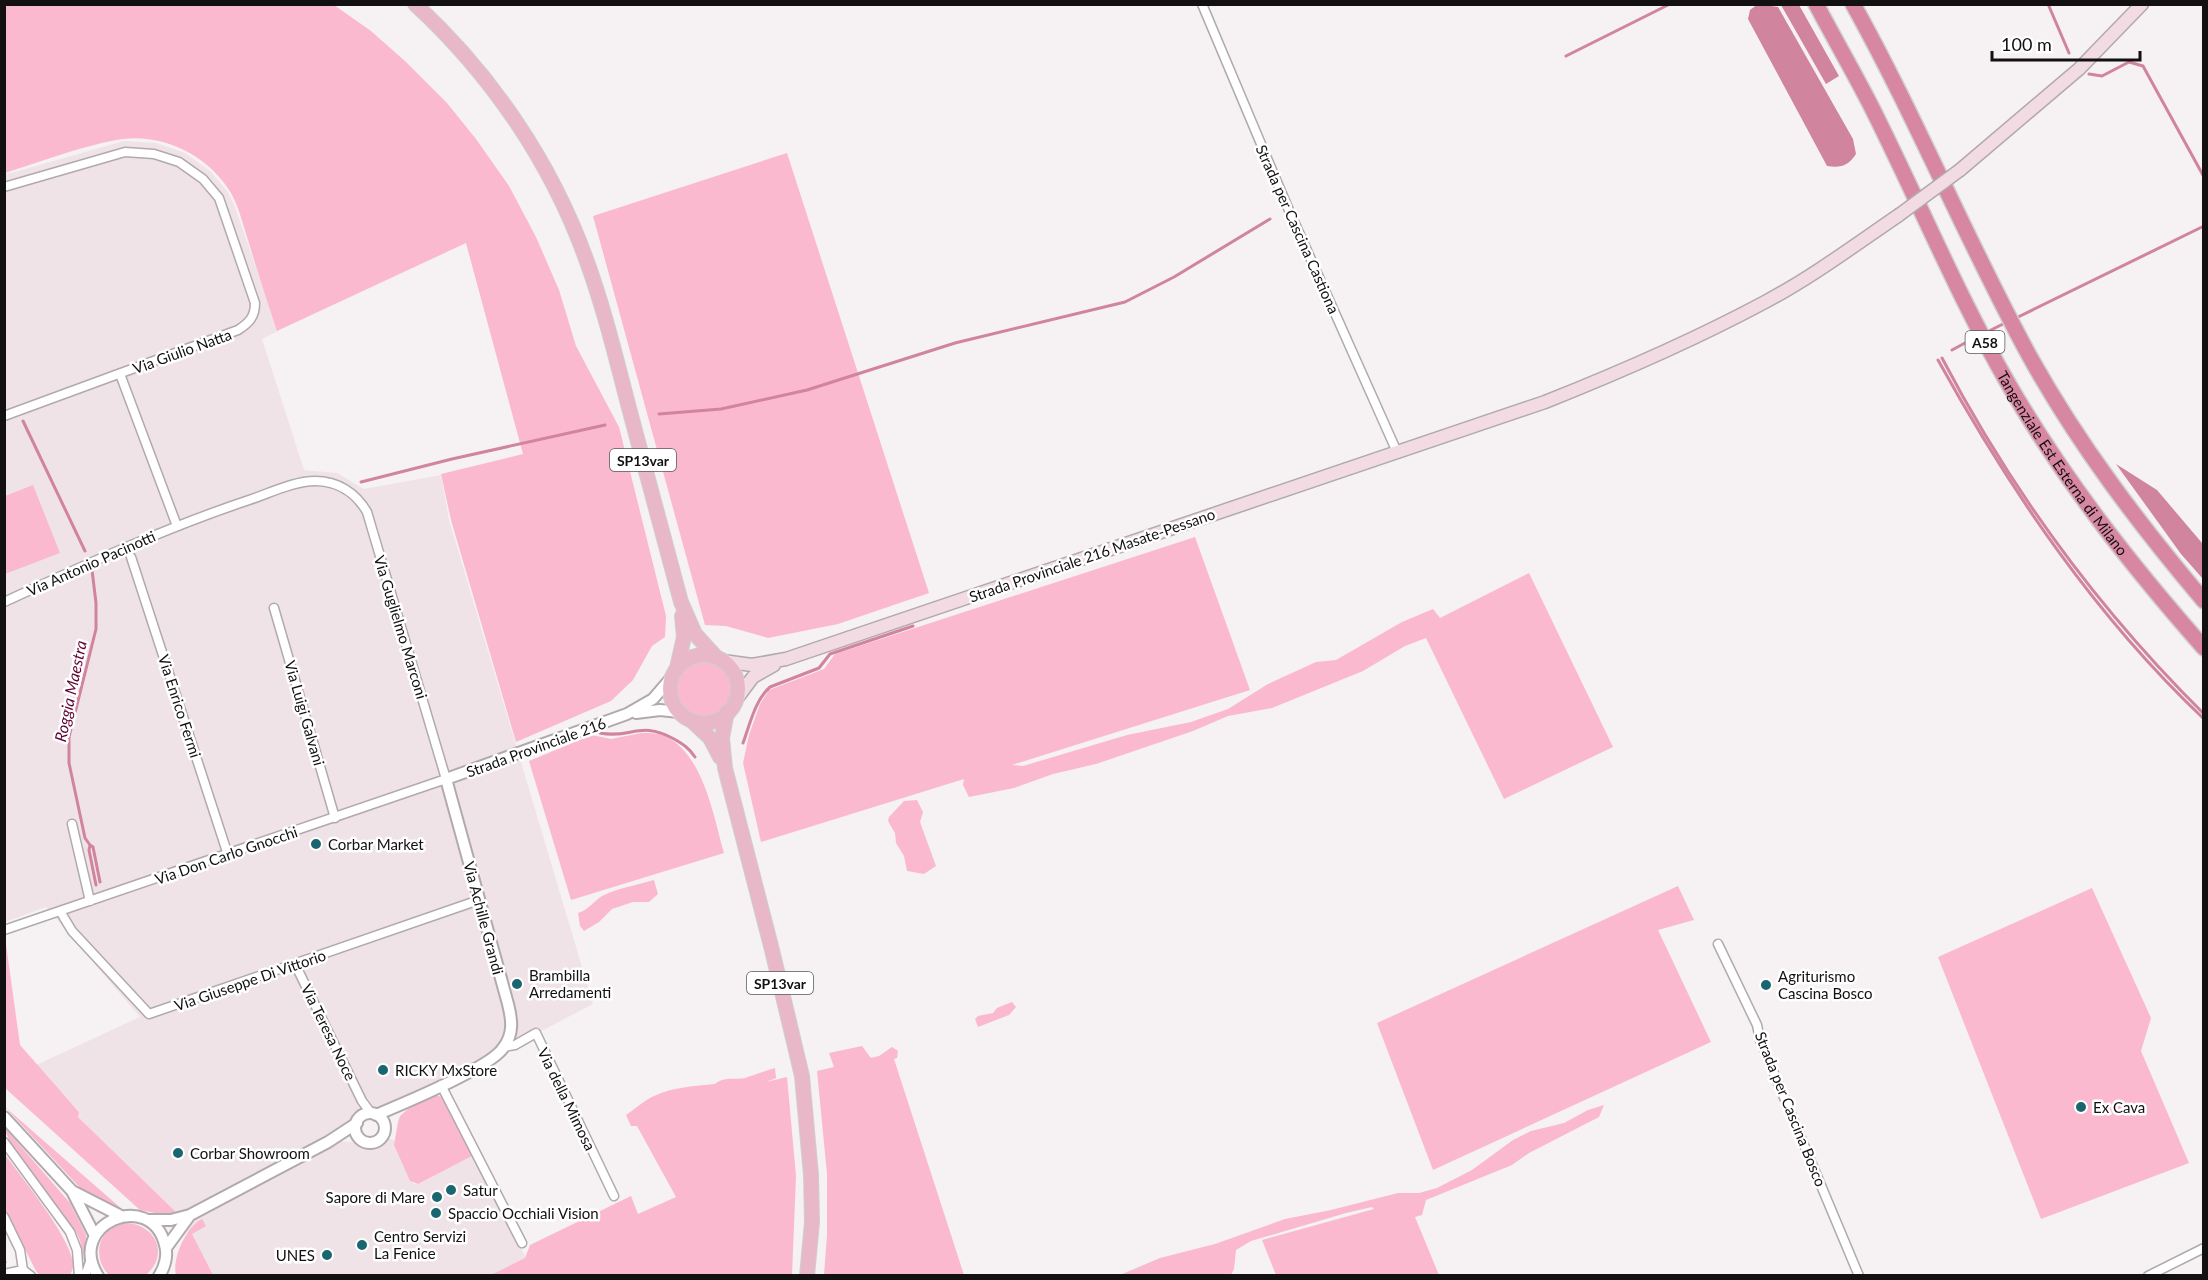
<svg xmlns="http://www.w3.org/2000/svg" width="2208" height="1280" viewBox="0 0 2208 1280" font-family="Lato,sans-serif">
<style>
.built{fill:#f0e3e7}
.green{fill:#fbb9cf}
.water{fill:#d0849e}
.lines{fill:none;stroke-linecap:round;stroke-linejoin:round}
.stream{stroke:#d0849e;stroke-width:3}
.minor-casing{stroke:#b0aaac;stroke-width:11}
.tertiary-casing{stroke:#b0aaac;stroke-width:14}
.secondary-casing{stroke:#b0aaac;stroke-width:15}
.primary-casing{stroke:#d0cfcf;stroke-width:16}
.motorway-casing{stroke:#d0cfcf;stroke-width:18}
.minor{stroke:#fff;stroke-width:8}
.tertiary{stroke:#fff;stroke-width:10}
.secondary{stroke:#f3dbe3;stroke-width:12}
.primary{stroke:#e8b7c8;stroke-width:14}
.motorway{stroke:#d887a3;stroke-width:15}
.secondary-bridge-casing{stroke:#b0aaac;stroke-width:15;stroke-linecap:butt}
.secondary-bridge{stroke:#f3dbe3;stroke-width:12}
.poi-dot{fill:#1a6670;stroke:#fff;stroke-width:2}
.labels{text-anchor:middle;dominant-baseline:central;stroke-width:5;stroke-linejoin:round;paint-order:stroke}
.shield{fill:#fff;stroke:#595858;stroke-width:1.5}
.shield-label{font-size:14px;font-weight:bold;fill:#121011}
.street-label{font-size:15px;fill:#121011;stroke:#fff}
.poi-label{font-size:15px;fill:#121011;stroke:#fff;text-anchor:start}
.water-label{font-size:16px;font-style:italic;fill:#610233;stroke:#fff}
</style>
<rect width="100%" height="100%" fill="#f6f1f2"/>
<path class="built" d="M 124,141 L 156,143 L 185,153 L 210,171 L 228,192 L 235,207 L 278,331 L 262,339 L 304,470 L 337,473 L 364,489 L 441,475 L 449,520 L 593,1004 L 440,1084 L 364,1112 L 327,1141 L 179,1215 L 78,1117 L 79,1111 L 36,1065 L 140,1017 L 46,907 L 5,922 L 4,175 Z
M 384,1138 L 394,1140 L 410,1180 L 414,1184 L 418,1184 L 472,1156 L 526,1258 L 491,1276 L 176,1276 L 175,1265 L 193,1216 L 336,1141 L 374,1144 Z"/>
<path class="green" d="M 5,4 L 334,5 L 371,31 L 406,62 L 447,103 L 476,139 L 509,186 L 536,237 L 559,290 L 576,346 L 619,427 L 666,616 L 665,637 L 652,646 L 633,680 L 611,701 L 516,742 L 451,520 L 441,474 L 523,454 L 466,243 L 277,331 C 267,301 257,270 248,240 C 243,225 239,207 231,193 C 209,156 165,134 123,139 C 87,144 40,162 5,173 Z
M 787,153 L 929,593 L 838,624 L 768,638 L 726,626 L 705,625 L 593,216 Z
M 33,485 L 60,553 L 5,574 L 5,496 Z
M 1195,537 L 1250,690 L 1012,765 L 1023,766 L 1127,735 L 1191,722 L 1228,709 L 1268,684 L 1316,662 L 1336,660 L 1402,622 L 1433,609 L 1440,618 L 1529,573 L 1613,747 L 1504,799 L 1426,638 L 1405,646 L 1363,671 L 1272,708 L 1228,716 L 1193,731 L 1096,764 L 1053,774 L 1014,788 L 969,797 L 963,785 L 964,779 L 761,842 L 743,763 L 749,735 L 760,704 L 769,690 L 824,669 L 835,654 Z
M676 689a28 28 0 1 1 56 0a28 28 0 1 1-56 0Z
M 641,733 C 647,733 655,733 660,734 C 703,749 713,815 724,853 L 571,900 L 529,761 L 592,735 L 611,739 Z
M 917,800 L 923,812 L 920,822 L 936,866 L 924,874 L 907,871 L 904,856 L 896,843 L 895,833 L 888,821 L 889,817 L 904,801 Z
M 654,880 L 658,894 L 649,902 L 633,902 L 612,909 L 599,922 L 584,931 L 580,926 L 578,913 C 588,910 593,902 602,896 C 618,888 637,885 654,880 Z
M 1678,886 L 1694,920 L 1658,930 L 1711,1042 L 1433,1170 L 1377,1023 Z
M 2092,888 L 2151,1018 L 2141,1051 L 2189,1163 L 2041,1219 L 1938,957 Z
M 5,937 L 20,1045 L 79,1112 L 78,1117 L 179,1215 L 165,1215 L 140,1210 L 5,1088 Z
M 1012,1002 L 1016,1007 L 1009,1015 L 978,1027 L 975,1019 L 978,1016 L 993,1013 L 997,1008 Z
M 862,1046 L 871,1058 L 879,1056 L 892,1047 L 898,1051 L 897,1058 L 894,1059 L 964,1275 L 824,1275 L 827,1235 L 827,1174 L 817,1071 L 834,1067 L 829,1053 Z
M 775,1068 L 776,1078 L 766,1082 L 787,1077 L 796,1176 L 792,1275 L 491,1275 L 525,1258 L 530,1245 L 631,1196 L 638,1214 L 676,1197 L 637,1126 L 631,1126 L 626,1115 C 635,1109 643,1101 654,1096 C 673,1087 695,1086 715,1084 C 724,1076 735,1080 745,1078 C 755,1075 765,1071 775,1068 Z
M 435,1095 L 442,1097 L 472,1156 L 418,1184 L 410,1181 L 394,1145 L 398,1122 L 400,1116 L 408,1109 Z
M 1604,1105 L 1599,1117 L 1529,1153 L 1512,1165 L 1426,1200 L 1422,1215 L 1415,1217 L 1439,1275 L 1276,1275 L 1262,1240 L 1374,1209 L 1372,1207 L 1346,1213 L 1251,1241 L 1236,1250 L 1234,1269 L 1231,1275 L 1188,1274 L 1120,1275 L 1160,1258 L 1215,1244 L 1285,1219 L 1331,1210 L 1398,1193 L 1419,1193 L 1437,1188 L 1472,1170 L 1513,1140 L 1531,1131 L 1564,1123 L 1588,1110 Z
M 5,1107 L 123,1210 L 105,1206 L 82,1190 Z
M 5,1128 L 70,1203 L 86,1235 L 85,1259 C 82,1250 81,1240 76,1232 C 63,1213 5,1145 5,1128 Z
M 4,1153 C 22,1178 68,1234 73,1262 C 74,1267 72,1271 70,1275 L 39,1275 L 36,1271 L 5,1210 Z
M 202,1219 L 206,1226 L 192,1234 L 213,1275 L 176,1275 C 172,1258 186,1227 202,1219 Z
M 123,1223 C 154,1222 171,1253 146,1275 L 110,1276 C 91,1258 98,1229 123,1223 Z"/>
<path class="water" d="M 1758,4 L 1778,7 L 1853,139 L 1856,154 C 1848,166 1841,168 1827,166 L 1748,19 L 1750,10 Z
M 1781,5 L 1799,5 L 1839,76 L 1826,84 Z
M 2116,464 L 2157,490 L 2202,543 L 2204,549 L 2203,579 L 2181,554 Z"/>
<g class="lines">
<path class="stream" d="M 2048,4 L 2069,53
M 1566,56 L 1670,4
M 2089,74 L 2102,76 L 2129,62 L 2143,66 L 2204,177
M 2014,319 L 2204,226
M 1987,332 L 2005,323
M 1952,350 L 1978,336
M 1942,358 C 2010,488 2099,610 2204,714
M 1938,360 C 2010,490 2095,616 2204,719
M 659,414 L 721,409 L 807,390 L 955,343 L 1125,302 L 1174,277 L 1270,219
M 23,421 L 85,551
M 361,482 L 452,459 L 605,425
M 92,570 L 96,603 L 96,629 L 69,737 L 69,763 L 85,838 L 90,845 L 89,850 L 96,885
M 600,733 C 631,739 640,720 674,739 C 683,744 689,748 695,757
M 743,743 C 750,724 755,700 770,687 L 819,668 L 830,654 L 913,626
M 90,845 L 93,847 L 100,882
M 4,1260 L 5,1262"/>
<g class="minor-casing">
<path id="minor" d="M 1202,4 L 1288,208 L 1397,452
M 4,187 L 125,152 L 154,154 L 179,162 L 203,179 L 219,198 L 255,303 C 255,317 249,323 238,330 L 4,416
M 120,374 L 177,526
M 131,557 L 228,855
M 4,602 C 85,565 165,528 249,500 C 270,493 294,481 315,481 C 338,481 356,493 367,512 L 446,779 L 4,930
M 274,608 L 335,818
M 72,824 L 90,901
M 60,911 L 72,931 L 149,1014 L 479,900
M 1718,944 L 1757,1025 L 1760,1040 L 1859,1276
M 295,964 L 362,1101 L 371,1113
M 504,1047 L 515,1045 L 536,1033 L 614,1196
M 441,1085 L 522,1243
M 4,1142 L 70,1232 L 77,1250 L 79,1276
M 4,1217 L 20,1250 L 23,1270
M 23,1270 L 31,1276
M 4,1274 L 23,1270
M 85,1276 L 91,1259
M 2148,1276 L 2204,1248"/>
</g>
<g class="tertiary-casing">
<path id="tertiary" d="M 636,713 L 660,710 L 679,712
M355 1128a15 15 0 1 1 30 0a15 15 0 1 1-30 0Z
M 376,1115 C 400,1105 491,1067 503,1048 C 514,1034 512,1020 508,1004 L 446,779 L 627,714 L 653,699 L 672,677
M 4,1117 L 72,1191 L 95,1236
M 72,1191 L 121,1216
M 147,1220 L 171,1220 L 190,1215 L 328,1142 L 357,1123
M 166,1248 L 190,1215
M 98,1276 C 65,1224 151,1188 165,1245 C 168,1255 165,1267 159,1276"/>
</g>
<g class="secondary-casing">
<path id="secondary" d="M 1960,170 L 2079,69 L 2142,4
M 723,661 L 752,665 L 786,659 L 1545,402 C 1618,373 1696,339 1765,302 C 1812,277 1855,245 1899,215
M 735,701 L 753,677 L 774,665"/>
</g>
<g class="primary-casing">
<path id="primary" d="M 415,4 C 491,74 551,162 586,259 C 604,308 616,358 629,408 C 646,473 664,537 681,602 L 695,634 L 716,657
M670 689a34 34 0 1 1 68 0a34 34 0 1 1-68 0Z
M 677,668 L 684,637 L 682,616
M 727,712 L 722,738 L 725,768 L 772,950 L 802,1076 L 811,1175 L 812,1222 L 807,1276
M 692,721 L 710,738 L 720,757"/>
</g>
<g class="motorway-casing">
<g id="motorway">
<path id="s1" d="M 1816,4 C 1834,38 1853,71 1870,104 C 1917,197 1957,295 2009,385 C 2064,480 2131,565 2204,648"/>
<path d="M 1853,4 C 1917,119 1967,242 2030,357 C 2079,445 2139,524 2204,601"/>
</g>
</g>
<use href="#minor" class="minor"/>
<use href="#tertiary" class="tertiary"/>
<use href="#secondary" class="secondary"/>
<use href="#primary" class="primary"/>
<use href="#motorway" class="motorway"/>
<g class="secondary-bridge-casing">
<path id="secondary-bridge" d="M 1899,215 L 1960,170"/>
</g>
<use href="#secondary-bridge" class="secondary-bridge"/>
</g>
<g class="poi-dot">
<circle cx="316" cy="844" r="6"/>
<circle cx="517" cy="984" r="6"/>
<circle cx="1766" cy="985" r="6"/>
<circle cx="383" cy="1070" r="6"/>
<circle cx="2081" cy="1107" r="6"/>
<circle cx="178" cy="1153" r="6"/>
<circle cx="451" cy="1190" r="6"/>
<circle cx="437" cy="1197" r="6"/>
<circle cx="436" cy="1213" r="6"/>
<circle cx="362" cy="1245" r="6"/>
<circle cx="327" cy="1255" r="6"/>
</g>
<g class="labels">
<g class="shield">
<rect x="1965.5" y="331" width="39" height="22" rx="4.5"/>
<rect x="610" y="449" width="66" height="22" rx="4.5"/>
<rect x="747" y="972" width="66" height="22" rx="4.5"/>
</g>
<g class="shield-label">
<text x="1985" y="342">A58</text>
<text x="643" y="460">SP13var</text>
<text x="780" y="983">SP13var</text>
</g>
<g class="street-label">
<text transform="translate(1298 229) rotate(66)">Strada per Cascina Castiona</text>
<text transform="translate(182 351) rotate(-20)">Via Giulio Natta</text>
<text stroke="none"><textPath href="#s1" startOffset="522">Tangenziale Est Esterna di Milano</textPath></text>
<text transform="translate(1092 555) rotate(-19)">Strada Provinciale 216 Masate-Pessano</text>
<text transform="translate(91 563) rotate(-24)">Via Antonio Pacinotti</text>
<text transform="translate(401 627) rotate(73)">Via Guglielmo Marconi</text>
<text transform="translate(180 706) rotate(72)">Via Enrico Fermi</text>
<text transform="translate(305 713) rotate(74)">Via Luigi Galvani</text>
<text transform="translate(536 747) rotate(-20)">Strada Provinciale 216</text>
<text transform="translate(226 855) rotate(-19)">Via Don Carlo Gnocchi</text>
<text transform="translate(484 918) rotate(75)">Via Achille Grandi</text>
<text transform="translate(250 980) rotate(-19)">Via Giuseppe Di Vittorio</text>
<text transform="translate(329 1032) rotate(64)">Via Teresa Noce</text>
<text transform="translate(567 1099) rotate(64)">Via della Mimosa</text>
<text transform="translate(1791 1109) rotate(68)">Strada per Cascina Bosco</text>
</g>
<g class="poi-label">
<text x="328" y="844">Corbar Market</text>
<text x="529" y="975">Brambilla<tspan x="529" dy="17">Arredamenti</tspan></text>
<text x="1778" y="976">Agriturismo<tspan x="1778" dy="17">Cascina Bosco</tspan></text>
<text x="395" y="1070">RICKY MxStore</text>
<text x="2093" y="1107">Ex Cava</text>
<text x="190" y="1153">Corbar Showroom</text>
<text x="463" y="1190">Satur</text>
<text x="425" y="1197" text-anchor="end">Sapore di Mare</text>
<text x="448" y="1213">Spaccio Occhiali Vision</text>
<text x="374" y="1236">Centro Servizi<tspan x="374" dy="17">La Fenice</tspan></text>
<text x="315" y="1255" text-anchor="end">UNES</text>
</g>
<g class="water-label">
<text transform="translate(70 691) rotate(-78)">Roggia Maestra</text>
</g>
</g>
<rect width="2208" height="1280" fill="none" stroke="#121011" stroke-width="12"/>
<path d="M1992 51v9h148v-9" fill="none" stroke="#121011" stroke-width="3"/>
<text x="2001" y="51" font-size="18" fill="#121011" stroke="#ffffff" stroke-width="4.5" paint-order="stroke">100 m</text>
</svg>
